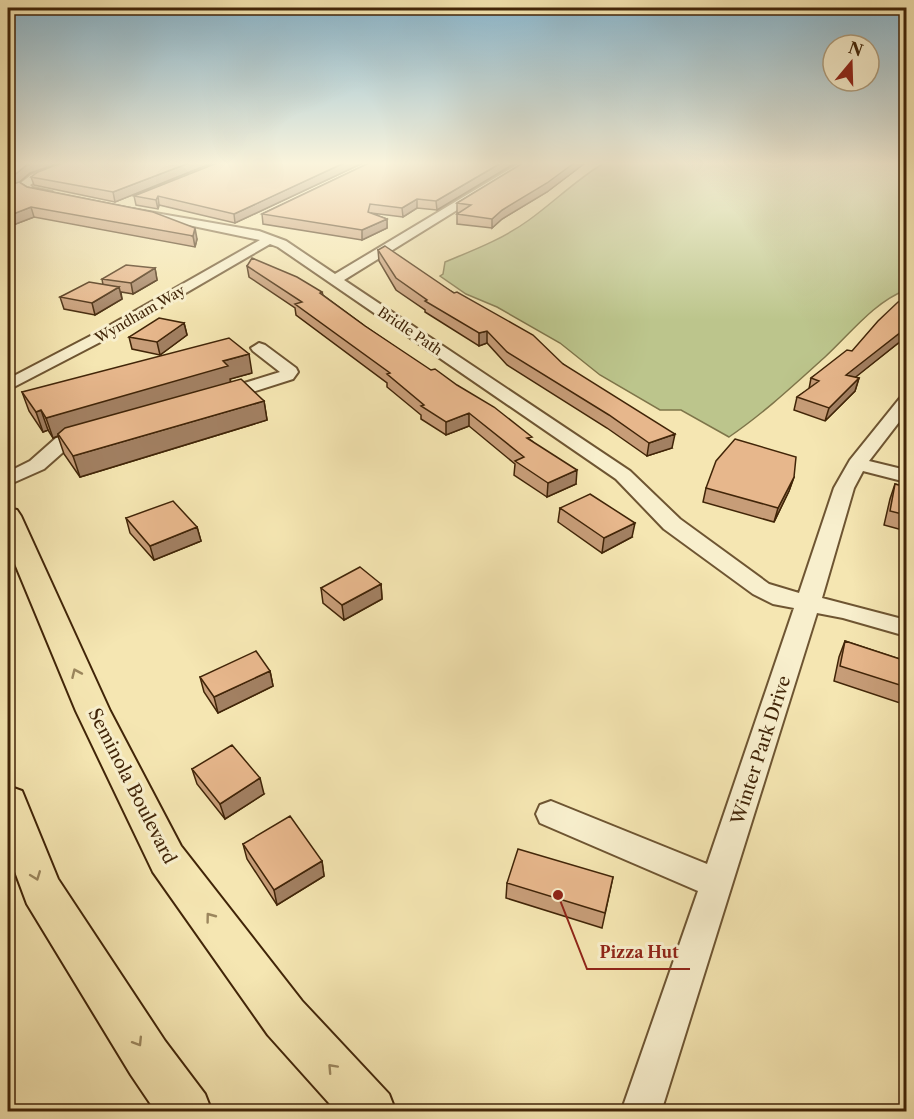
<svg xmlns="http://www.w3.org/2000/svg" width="914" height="1119" viewBox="0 0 914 1119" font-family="'Libre Caslon Text',serif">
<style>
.green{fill:#bcc58c;stroke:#7e754a;stroke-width:1.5}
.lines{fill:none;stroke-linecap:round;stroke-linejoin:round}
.minor-casing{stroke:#6e5532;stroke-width:4}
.major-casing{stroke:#412508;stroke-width:4}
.minor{fill:#f8efcd;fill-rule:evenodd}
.major{fill:#f5e6b2;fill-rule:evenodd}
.wall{fill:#c79d78;stroke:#412508;stroke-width:1.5}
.shaded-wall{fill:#a28062;stroke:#412508;stroke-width:1.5}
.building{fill:#e7b78c;stroke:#412508;stroke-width:1.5}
.oneway{stroke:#9b865d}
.labels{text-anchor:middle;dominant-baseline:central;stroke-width:6;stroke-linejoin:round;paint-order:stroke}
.far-street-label{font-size:14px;fill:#412508;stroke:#f8efcd}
.near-street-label{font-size:18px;fill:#412508;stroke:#f8efcd}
.leader{fill:none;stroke:#8f2418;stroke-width:2}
.callout-dot{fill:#8f2418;stroke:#f8efcd;stroke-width:2}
.callout-label{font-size:16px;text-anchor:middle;font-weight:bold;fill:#8f2418;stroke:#f8efcd;stroke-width:6;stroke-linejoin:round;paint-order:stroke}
</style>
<rect width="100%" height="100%" fill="#f5e6b2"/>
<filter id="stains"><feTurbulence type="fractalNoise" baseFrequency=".00333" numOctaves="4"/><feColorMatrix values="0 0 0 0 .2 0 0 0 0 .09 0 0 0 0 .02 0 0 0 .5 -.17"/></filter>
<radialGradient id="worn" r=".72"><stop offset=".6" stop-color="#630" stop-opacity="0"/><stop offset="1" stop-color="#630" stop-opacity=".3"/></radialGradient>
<path class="green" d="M 604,163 L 906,163 L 906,290 C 874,302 850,334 825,357 C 794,385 764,413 729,437 L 681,410 L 660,410 L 600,375 L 560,343 L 497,307 L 466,294 L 440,276 L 443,274 L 445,262 C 474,250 503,239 529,220 C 554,202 577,179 604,163 Z"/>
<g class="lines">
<g class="minor-casing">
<path id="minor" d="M 68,163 L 84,163 L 39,179 L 30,185 L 33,188 L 52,192 L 52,196 L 26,193 L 18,185 L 31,175 Z
M 520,163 L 533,163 L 344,280 L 630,471 L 680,519 L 769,584 L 799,593 L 834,488 L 850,460 L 900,398 L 906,397 L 906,413 L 869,461 L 906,470 L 906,482 L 863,471 L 854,488 L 822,598 L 906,620 L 906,636 L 843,618 L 817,613 L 661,1112 L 621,1112 L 698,891 L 540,823 L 536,814 L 540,805 L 551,801 L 707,864 L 794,608 L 773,604 L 753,594 L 664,529 L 616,479 L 278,247 L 270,244 L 110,337 L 8,390 L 8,379 L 100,331 L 260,240 L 136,214 L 130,211 L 132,209 L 259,231 L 286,241 L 335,274 Z
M 259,343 L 265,345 L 296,368 L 298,372 L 293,379 L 227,400 L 215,400 L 212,396 L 215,392 L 280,372 L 253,351 L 251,348 Z
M 89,429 L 96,431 L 98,435 L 96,439 L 70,446 L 44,469 L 8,485 L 8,472 L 30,461 L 56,438 Z"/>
</g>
<g class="major-casing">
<path id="major" d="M 8,508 L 17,510 L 21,516 L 110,711 L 181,846 L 302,1001 L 389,1094 L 396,1112 L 337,1112 L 268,1035 L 153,872 L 76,711 L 8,547 Z
M 8,786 L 22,791 L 58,879 L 165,1041 L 205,1094 L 212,1112 L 156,1112 L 131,1075 L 27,904 L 8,853 Z"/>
</g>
<use href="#minor" class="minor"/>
<use href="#major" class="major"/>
</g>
<path class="wall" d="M 8,163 L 60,163 L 30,173 L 19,182 L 27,187 L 153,212 L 197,239 L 195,247 L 34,217 L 8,227 L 8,186 L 11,184 L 8,184 Z
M 61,163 L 212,163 L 115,202 L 34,185 L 31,177 Z
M 217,163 L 363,163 L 235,223 L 159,205 L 158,209 L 136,205 L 134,196 Z
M 369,163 L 515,163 L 437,210 L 417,208 L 403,217 L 371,213 L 387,219 L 387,228 L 362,240 L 263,224 L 262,214 Z
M 523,163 L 585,163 L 547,192 L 502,219 L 492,228 L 457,224 L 457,214 L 459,213 L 457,213 L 457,203 Z
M 378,250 L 454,293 L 563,364 L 672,448 L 647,456 L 607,428 L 507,365 L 487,343 L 479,346 L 425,312 L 425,310 L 396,290 L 379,261 Z
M 247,266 L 322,292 L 323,295 L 365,326 L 532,441 L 576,484 L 547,497 L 514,475 L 515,464 L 469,426 L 446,435 L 421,419 L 421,415 L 387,387 L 387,383 L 296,315 L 295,308 L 249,277 Z
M 155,268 L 157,280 L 133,294 L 121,292 L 122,299 L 95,315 L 64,309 L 60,297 L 103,285 L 102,279 Z
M 184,323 L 187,335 L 160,355 L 132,349 L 129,337 Z
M 904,332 L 902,340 L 855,377 L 859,378 L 855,391 L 825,421 L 794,410 L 797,397 L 809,389 L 811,378 L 852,351 Z
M 252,373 L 230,379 L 231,382 L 264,401 L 267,420 L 80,477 L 64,454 L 58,436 L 53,438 L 48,430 L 43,432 L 29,411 L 22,392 Z
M 794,477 L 789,491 L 774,522 L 703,502 L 706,488 Z
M 895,484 L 906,487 L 906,531 L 884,525 L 890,499 Z
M 560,508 L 632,537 L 602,553 L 558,522 Z
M 126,518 L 197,527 L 201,541 L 154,560 L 130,533 Z
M 381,584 L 382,599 L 344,620 L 323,603 L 321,588 Z
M 845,641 L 906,661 L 906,705 L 834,681 L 839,657 Z
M 270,671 L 273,686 L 218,713 L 204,692 L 200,677 Z
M 192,769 L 264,794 L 225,819 L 197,784 Z
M 243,844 L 322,861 L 324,876 L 277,905 L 247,859 Z
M 613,877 L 602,928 L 506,898 L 507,883 Z"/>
<path class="shaded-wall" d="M 31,163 L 60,163 L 30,173 L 16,185 L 13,176 L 28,164 Z
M 189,163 L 212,163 L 115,202 L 113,192 Z
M 344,163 L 363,163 L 235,223 L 234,214 Z
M 501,163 L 515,163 L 437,210 L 436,201 Z
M 574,163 L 585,163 L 547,192 L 502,219 L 492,228 L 492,219 L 502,210 Z
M 158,196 L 159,205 L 158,209 L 156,200 Z
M 417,199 L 417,208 L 403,217 L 402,208 Z
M 31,207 L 34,217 L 8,227 L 8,216 Z
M 387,219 L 387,228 L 362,240 L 362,230 Z
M 195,228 L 197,239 L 195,247 L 193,236 Z
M 155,268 L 157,280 L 133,294 L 131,283 Z
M 119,287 L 122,299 L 95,315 L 92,303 Z
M 906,322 L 906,330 L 904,332 L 902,340 L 842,388 L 846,375 Z
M 184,323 L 187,335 L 160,355 L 157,342 Z
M 487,331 L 487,343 L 479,346 L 479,333 Z
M 249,354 L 252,373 L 230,379 L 231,385 L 58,434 L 58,436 L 53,438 L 46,418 L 223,361 Z
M 859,378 L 855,391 L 825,421 L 829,408 Z
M 264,401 L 267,420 L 80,477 L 73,456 Z
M 41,410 L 48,430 L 43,432 L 36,412 Z
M 469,413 L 469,426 L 446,435 L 446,422 Z
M 675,434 L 672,448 L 647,456 L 649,443 Z
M 577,470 L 576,484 L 547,497 L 548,483 Z
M 794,477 L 789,491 L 774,522 L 778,508 Z
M 635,523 L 632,537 L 602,553 L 604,538 Z
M 197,527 L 201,541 L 154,560 L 150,546 Z
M 381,584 L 382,599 L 344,620 L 342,605 Z
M 270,671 L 273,686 L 218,713 L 214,697 Z
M 260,778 L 264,794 L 225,819 L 220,804 Z
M 322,861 L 324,876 L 277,905 L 274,890 Z"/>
<path class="building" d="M 8,163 L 31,163 L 28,164 L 13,176 L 8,176 Z
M 61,163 L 189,163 L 113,192 L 31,177 L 38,172 Z
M 217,163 L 344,163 L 234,214 L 158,196 L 156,200 L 134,196 Z
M 369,163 L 501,163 L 436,201 L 417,199 L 402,208 L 370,204 L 368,212 L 387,219 L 362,230 L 262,214 Z
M 523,163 L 574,163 L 547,183 L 502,210 L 492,219 L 457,214 L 471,205 L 457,203 Z
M 19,182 L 27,187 L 153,212 L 195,228 L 193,236 L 31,207 L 8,216 L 8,186 Z
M 385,246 L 454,293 L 457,292 L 533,335 L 563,364 L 675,434 L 649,443 L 609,415 L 507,352 L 487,331 L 479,333 L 425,301 L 427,300 L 396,278 L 378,250 Z
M 252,258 L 297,277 L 322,292 L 320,293 L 365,326 L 431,370 L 435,369 L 457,385 L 494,407 L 532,437 L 527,438 L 577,470 L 548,483 L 515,461 L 524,457 L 469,413 L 446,422 L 421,406 L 424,405 L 387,374 L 390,373 L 295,304 L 302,302 L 247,266 Z
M 126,265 L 155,268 L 131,283 L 102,279 Z
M 89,282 L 119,287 L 92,303 L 60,297 Z
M 906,297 L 906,322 L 902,327 L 906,328 L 846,375 L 859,378 L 829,408 L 797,397 L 819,381 L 811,378 L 847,350 L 852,351 L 878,321 L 898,302 Z
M 159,318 L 184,323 L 157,342 L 129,337 Z
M 229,338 L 249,354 L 223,361 L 228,366 L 46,418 L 41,410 L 36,412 L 22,392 Z
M 241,379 L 264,401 L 73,456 L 58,434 L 65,428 Z
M 735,439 L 796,457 L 794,477 L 778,508 L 706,488 L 716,461 Z
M 895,484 L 906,487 L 906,515 L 890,511 Z
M 590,494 L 635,523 L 604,538 L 560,508 Z
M 173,501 L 197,527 L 150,546 L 126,518 Z
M 360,567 L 381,584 L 342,605 L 321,588 Z
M 845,641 L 906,661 L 906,687 L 840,666 Z
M 256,651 L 270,671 L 214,697 L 200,677 Z
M 232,745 L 260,778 L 220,804 L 192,769 Z
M 290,816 L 322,861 L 274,890 L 243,844 Z
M 518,849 L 613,877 L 605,913 L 507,883 Z"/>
<defs><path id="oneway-chevron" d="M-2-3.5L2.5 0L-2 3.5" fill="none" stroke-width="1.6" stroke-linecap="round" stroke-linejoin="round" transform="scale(1.5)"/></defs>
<g class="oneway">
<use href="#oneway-chevron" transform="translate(76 673) rotate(-114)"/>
<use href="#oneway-chevron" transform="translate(36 876) rotate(69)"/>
<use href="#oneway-chevron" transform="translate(210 917) rotate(-127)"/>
<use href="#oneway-chevron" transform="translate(138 1042) rotate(58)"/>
<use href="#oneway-chevron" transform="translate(332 1068) rotate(-133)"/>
</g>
<linearGradient id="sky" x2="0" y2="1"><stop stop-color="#89b8d1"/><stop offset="0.51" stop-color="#faf4dc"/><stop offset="1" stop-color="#faf4dc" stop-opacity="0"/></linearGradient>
<rect width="914" height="320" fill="url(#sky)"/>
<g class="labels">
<g class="far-street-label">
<text transform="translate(140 314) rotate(-30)">Wyndham Way</text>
<text transform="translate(410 331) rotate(34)">Bridle Path</text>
</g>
<g class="near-street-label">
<text transform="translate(761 750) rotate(-72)">Winter Park Drive</text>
<text transform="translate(132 786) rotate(63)">Seminola Boulevard</text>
</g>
</g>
<path class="leader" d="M558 895L587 969H690"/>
<circle class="callout-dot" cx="558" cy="895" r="6"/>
<g class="callout-label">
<text x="639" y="958">Pizza Hut</text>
</g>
<rect width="914" height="1119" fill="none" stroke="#f5e6b2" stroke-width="30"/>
<rect x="9" y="9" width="896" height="1101" fill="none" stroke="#412508" stroke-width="3"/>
<rect x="15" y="15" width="884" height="1089" fill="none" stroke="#412508" stroke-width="1.5"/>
<g transform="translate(851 63) rotate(19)"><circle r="28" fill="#f8efcd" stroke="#af9e7e" stroke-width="1.5"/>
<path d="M0-4.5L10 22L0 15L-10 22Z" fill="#8f2418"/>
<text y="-9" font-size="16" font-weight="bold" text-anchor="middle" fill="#412508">N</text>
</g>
<rect width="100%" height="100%" filter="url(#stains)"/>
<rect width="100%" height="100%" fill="url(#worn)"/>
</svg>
